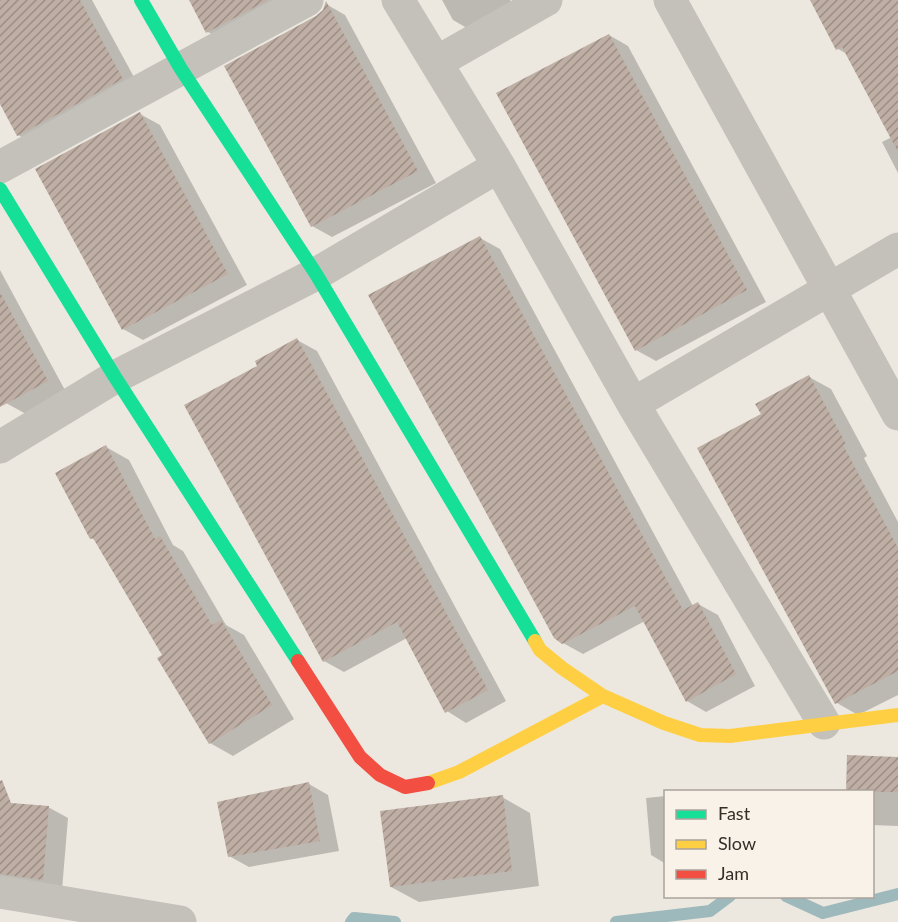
<svg xmlns="http://www.w3.org/2000/svg" width="898" height="922" viewBox="0 0 898 922" font-family="Lato,sans-serif">
<style>
.shadow{fill:#0003}
.lines{fill:none;stroke-linecap:round;stroke-linejoin:round}
.stream{stroke:#9eb9bb;stroke-width:12}
.building{fill:url(#building-hatch)}
.street{stroke:#c4c0ba;stroke-width:33}
.fast{stroke:#16e098;stroke-width:14}
.slow{stroke:#ffcf43;stroke-width:14}
.jam{stroke:#f24e42;stroke-width:14}
</style>
<defs>
<pattern id="building-hatch" width="6" height="6" patternUnits="userSpaceOnUse" patternTransform="scale(1.5)"><rect width="6" height="6" fill="#beaea3"/><path d="M-1 1l2-2M0 6l6-6M5 7l2-2" fill="none" stroke="#9b8e85"/></pattern>
</defs>
<rect width="100%" height="100%" fill="#ece8e0"/>
<path class="shadow" d="M 0,0 L 92,0 L 141,90 L 38,146 L 18,135 L 0,102 Z
M 190,0 L 307,0 L 227,43 L 208,32 Z
M 442,0 L 510,0 L 515,9 L 472,31 L 453,20 Z
M 814,0 L 898,0 L 898,173 L 882,142 L 892,137 L 847,54 L 838,49 Z
M 326,4 L 345,15 L 436,183 L 332,237 L 312,226 L 317,18 L 324,11 Z
M 609,35 L 628,46 L 766,302 L 656,361 L 636,350 Z
M 140,114 L 160,125 L 247,285 L 143,340 L 123,329 L 74,236 Z
M 480,238 L 500,249 L 693,606 L 698,604 L 718,615 L 755,686 L 706,712 L 687,701 L 645,621 L 583,654 L 563,643 Z
M 0,270 L 66,392 L 26,414 L 6,403 L 0,391 Z
M 297,340 L 317,351 L 506,701 L 466,723 L 447,711 L 407,638 L 344,672 L 324,661 L 259,367 Z
M 809,377 L 831,389 L 867,456 L 864,458 L 898,522 L 898,695 L 858,715 L 837,703 L 763,414 Z
M 106,447 L 129,460 L 173,545 L 183,551 L 226,625 L 244,635 L 294,719 L 233,756 L 210,743 L 164,656 L 97,541 L 91,538 Z
M 898,759 L 898,826 L 872,825 L 872,792 Z
M 309,784 L 328,795 L 339,851 L 249,867 L 229,856 Z
M 666,796 L 666,864 L 651,855 L 646,798 Z
M 502,797 L 530,813 L 539,886 L 419,902 L 391,887 Z
M 0,804 L 48,807 L 68,818 L 62,890 L 0,890 Z"/>
<g class="lines">
<path class="stream" d="M 786,896 L 823,913 L 898,894
M 351,922 L 354,918 L 395,922
M 616,922 L 710,911 L 730,896"/>
</g>
<path class="building" d="M 0,0 L 80,0 L 123,79 L 17,136 L 0,104 Z
M 189,0 L 268,0 L 206,33 Z
M 810,0 L 898,0 L 898,152 L 842,47 L 836,50 Z
M 326,1 L 418,171 L 311,227 L 224,66 L 316,16 L 323,10 Z
M 609,34 L 747,290 L 635,351 L 496,93 Z
M 140,112 L 228,274 L 122,330 L 35,169 Z
M 480,236 L 683,610 L 698,602 L 736,674 L 686,702 L 635,606 L 562,644 L 554,638 L 368,295 Z
M 0,292 L 48,381 L 0,407 Z
M 297,338 L 488,690 L 445,713 L 397,622 L 323,662 L 184,405 L 257,366 L 255,361 Z
M 809,375 L 846,444 L 843,445 L 898,548 L 898,671 L 835,704 L 697,448 L 761,414 L 755,404 Z
M 106,445 L 155,539 L 160,536 L 212,625 L 221,620 L 272,705 L 209,744 L 157,658 L 162,655 L 93,538 L 90,539 L 55,473 Z
M 847,755 L 898,757 L 898,792 L 846,792 Z
M 2,780 L 11,803 L 49,806 L 43,880 L 0,874 L 0,781 Z
M 309,782 L 320,841 L 228,857 L 217,802 Z
M 503,795 L 512,871 L 390,887 L 380,811 Z"/>
<g class="lines">
<path class="street" d="M 398,0 L 499,166 L 633,404 L 824,723
M 670,0 L 898,414
M 437,62 L 546,0
M 0,167 L 307,0
M 633,404 L 898,249
M 0,447 L 115,377 L 316,274 L 499,166
M 0,892 L 180,922"/>
<path class="fast" d="M 141,0 L 181,69 L 316,274 L 535,641
M 0,189 L 115,377 L 298,661"/>
<path class="slow" d="M 535,641 L 540,650 L 562,668 L 603,696 L 664,723 L 700,735 L 730,736 L 898,715
M 428,783 L 459,772 L 603,696"/>
<path class="jam" d="M 298,661 L 360,757 L 380,775 L 405,787 L 428,783"/>
</g>
<rect x="664" y="790" width="210" height="108" fill="#f8f2e8" stroke="#aaa39b" stroke-width="1.5"/>
<rect x="676" y="810" width="30" height="9" fill="#16e098" stroke="#aaa39b" stroke-width="1.5"/>
<text x="718" y="820" font-size="18" fill="#352d28">Fast</text>
<rect x="676" y="840" width="30" height="9" fill="#ffcf43" stroke="#aaa39b" stroke-width="1.5"/>
<text x="718" y="850" font-size="18" fill="#352d28">Slow</text>
<rect x="676" y="870" width="30" height="9" fill="#f24e42" stroke="#aaa39b" stroke-width="1.5"/>
<text x="718" y="880" font-size="18" fill="#352d28">Jam</text>
</svg>
